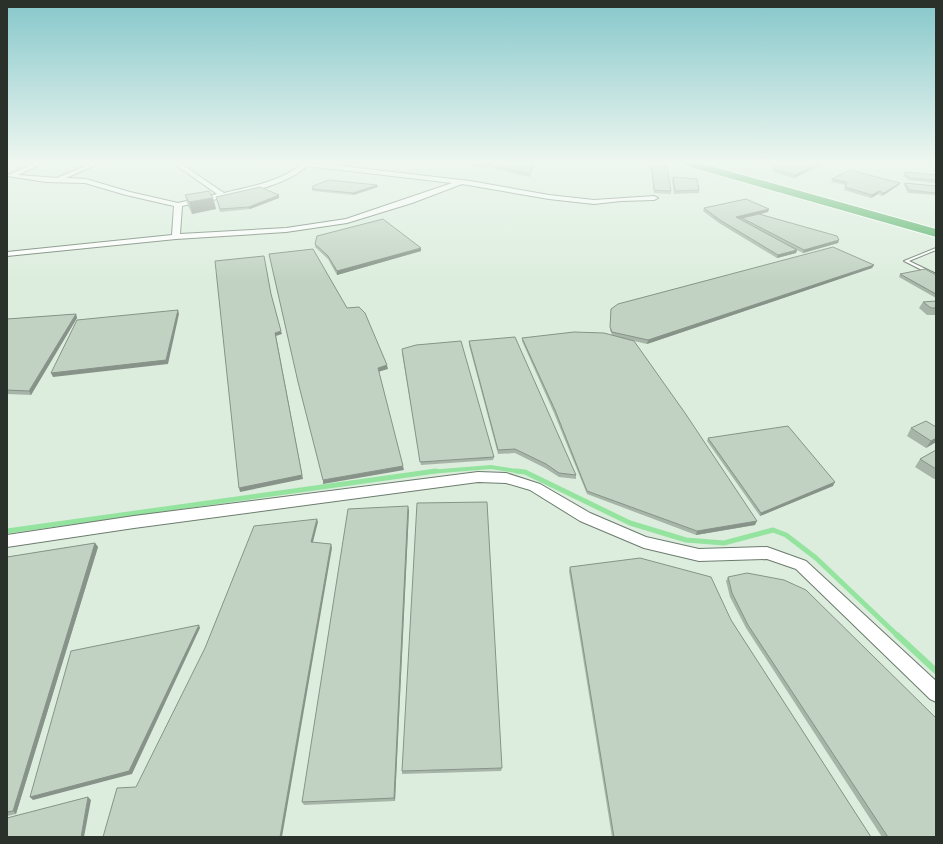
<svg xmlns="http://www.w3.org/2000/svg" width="943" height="844" viewBox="0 0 943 844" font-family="'Public Sans',sans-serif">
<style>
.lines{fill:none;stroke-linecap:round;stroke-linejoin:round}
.stream-far2{stroke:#94e49f;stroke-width:4}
.stream-far1{stroke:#94e49f;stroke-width:5}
.stream{stroke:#94e49f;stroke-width:6}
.lane-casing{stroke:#6c7c6e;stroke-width:2}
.street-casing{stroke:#6c7c6e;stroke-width:2}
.highway-casing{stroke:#fff;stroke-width:2}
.lane{fill:#fff;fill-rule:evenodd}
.street{fill:#fff;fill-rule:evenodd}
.highway{fill:#52b064;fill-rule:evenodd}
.wall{fill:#a6b5a7}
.shaded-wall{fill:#879388}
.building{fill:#c1d2c2;stroke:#879388}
</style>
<rect width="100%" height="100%" fill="#dceddd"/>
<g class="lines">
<path class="stream-far2" d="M 429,472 L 491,467 L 523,472"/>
<path class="stream-far1" d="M 516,471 L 525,472 L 630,523 L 686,540 L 724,543 L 773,530 L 786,535 L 816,558 L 898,636
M 7,531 L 436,471"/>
<path class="stream" d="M 897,635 L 936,671"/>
<g class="lane-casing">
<path id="lane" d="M 936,248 L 936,250 L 909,261 L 936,274 L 936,277 L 904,261 Z"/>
</g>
<g class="street-casing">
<path id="street" d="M 35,163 L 43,163 L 18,175 L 58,178 L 59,177 L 92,163 L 100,163 L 66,178 L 86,179 L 130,192 L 178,203 L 217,194 L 173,163 L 180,163 L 224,193 C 252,186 281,182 303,163 L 315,163 L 470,181 L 549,195 L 594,200 L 654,196 L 658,198 L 654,200 L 621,201 L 594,204 L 549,199 L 462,184 L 412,203 L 347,223 L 286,232 L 176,239 L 7,256 L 7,252 L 172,235 L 174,206 L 126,195 L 85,183 L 46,182 L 7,176 L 8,175 ZM 307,166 L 452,183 L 346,219 L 286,228 L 180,234 L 182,206 C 218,198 280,191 307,166 Z
M 478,472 L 506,473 L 540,484 L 590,513 L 646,537 L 699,549 L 767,547 L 806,561 L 936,681 L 936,702 L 930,699 L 796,569 L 767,559 L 699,561 L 644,548 L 580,521 L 530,490 L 506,483 L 478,482 L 134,528 L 7,547 L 7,535 L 134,516 Z"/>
</g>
<g class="highway-casing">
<path id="highway" d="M 681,163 L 700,163 L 936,229 L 936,237 L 683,165 Z"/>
</g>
<use href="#lane" class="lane"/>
<use href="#street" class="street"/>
<use href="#highway" class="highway"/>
</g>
<path class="wall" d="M 458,163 L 520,163 L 533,166 L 530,177 L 489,167 L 489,165 L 485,168 L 458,164 Z
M 825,163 L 794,178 L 773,172 L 773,169 Z
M 652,165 L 671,191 L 671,194 L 654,193 L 651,168 Z
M 905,172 L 936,175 L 936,183 L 908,180 L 903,175 Z
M 673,177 L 699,190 L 699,193 L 674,194 L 672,180 Z
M 832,179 L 899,185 L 882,196 L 878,194 L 871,198 L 844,190 L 846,185 L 831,182 Z
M 905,183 L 936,186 L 936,195 L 908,193 L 904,185 Z
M 377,185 L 378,187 L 353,195 L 313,191 L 312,189 Z
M 185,195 L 213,198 L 216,209 L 192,214 L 188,206 Z
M 279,195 L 279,198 L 250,209 L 220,212 L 216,197 Z
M 704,208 L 769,209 L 768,212 L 760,214 L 839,240 L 838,243 L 803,253 L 797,250 L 796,253 L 777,258 L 719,223 L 703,211 Z
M 315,244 L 421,248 L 421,251 L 337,275 L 328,259 L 315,247 Z
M 874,265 L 872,268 L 647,344 L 621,338 L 755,525 L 696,535 L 587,494 L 554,413 L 522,341 L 522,338 L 612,335 L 610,330 L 611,309 Z
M 900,274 L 936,275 L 936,298 L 899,277 Z
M 936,301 L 936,315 L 927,315 L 919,308 L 923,302 Z
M 76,314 L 77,318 L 31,395 L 7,394 L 7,319 Z
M 469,341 L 576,475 L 576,479 L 559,477 L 545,468 L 515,453 L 498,454 L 469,345 Z
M 402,353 L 494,457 L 493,460 L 421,465 Z
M 936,427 L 936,442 L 926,448 L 907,436 L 911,428 Z
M 708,438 L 833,486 L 760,516 L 707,441 Z
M 936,450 L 936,478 L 934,479 L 915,467 L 920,459 Z
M 409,510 L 395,801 L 304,805 L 302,802 Z
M 95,543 L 98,547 L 16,814 L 7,816 L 7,557 Z
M 570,567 L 731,620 L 871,837 L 612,837 L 569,571 Z
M 728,577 L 936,837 L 882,837 L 746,628 L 730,597 L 726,581 Z
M 502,768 L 501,771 L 402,774 L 402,771 Z"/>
<path class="shaded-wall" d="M 488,163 L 492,163 L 485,168 L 485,165 Z
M 821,163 L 825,163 L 794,178 L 795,175 Z
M 900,183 L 899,185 L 882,196 L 884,193 Z
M 377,185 L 378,187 L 353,195 L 353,193 Z
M 879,191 L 878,194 L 871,198 L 872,195 Z
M 279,195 L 279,198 L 250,209 L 249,207 Z
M 213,198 L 216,209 L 192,214 L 189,202 Z
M 769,209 L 768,212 L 735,220 L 736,217 Z
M 839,240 L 838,243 L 803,253 L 804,250 Z
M 421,248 L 421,251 L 337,275 L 337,271 Z
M 797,250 L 796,253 L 777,258 L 778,255 Z
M 874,265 L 872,268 L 647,344 L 648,340 Z
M 178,310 L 179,314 L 168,364 L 53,377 L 51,373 Z
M 76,314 L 77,318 L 31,395 L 29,391 Z
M 281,331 L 282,334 L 276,336 L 303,479 L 240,492 L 239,488 L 275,333 Z
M 387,365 L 388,369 L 378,372 L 378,368 Z
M 936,438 L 936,442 L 926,448 L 931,441 Z
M 403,466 L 404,470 L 323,484 L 323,480 Z
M 835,482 L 833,486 L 760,516 L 761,513 Z
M 408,506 L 409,510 L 395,801 L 394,798 Z
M 317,519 L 318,522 L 312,546 L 311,542 Z
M 757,521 L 755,525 L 696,535 L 697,531 Z
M 95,543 L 98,547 L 16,814 L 13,811 Z
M 331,544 L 332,548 L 282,837 L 280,837 Z
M 199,625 L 200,628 L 132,774 L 33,800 L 30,797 Z
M 88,797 L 91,800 L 84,837 L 81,837 Z"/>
<path class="building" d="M 470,163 L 488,163 L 485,165 Z
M 492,163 L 520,163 L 533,166 L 530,174 L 489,164 Z
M 776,163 L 821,163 L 795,175 L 773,169 Z
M 652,165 L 667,166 L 671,191 L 654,190 Z
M 850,170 L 900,183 L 884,193 L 879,191 L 872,195 L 845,187 L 847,182 L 832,179 Z
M 905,172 L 936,175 L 936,180 L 909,178 Z
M 673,177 L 697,179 L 699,190 L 675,191 Z
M 329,180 L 377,185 L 353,193 L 312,189 L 313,186 Z
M 905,183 L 936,186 L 936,193 L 909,190 Z
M 260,187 L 279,195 L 249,207 L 220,209 L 216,197 Z
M 209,191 L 213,198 L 189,202 L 185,195 Z
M 746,199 L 769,209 L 736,217 L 797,250 L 778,255 L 720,220 L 704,208 Z
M 759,214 L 837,236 L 839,240 L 804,250 L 742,218 Z
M 383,219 L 421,248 L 337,271 L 328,256 L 315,244 L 317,236 Z
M 833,247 L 874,265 L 648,340 L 612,332 L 610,327 L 611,309 L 618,304 Z
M 313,249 L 347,308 L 359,307 L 365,313 L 387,365 L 378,368 L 403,466 L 323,480 L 298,382 L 269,254 Z
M 264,256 L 271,294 L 281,331 L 275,333 L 302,475 L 239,488 L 215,261 Z
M 925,269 L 936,275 L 936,294 L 900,274 Z
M 936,301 L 936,308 L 931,308 L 923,302 Z
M 178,310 L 166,360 L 51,373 L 77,320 Z
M 76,314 L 29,391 L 7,390 L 7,319 Z
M 574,332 L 604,333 L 634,341 L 685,413 L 757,521 L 697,531 L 587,491 L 555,410 L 522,338 Z
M 515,337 L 576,475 L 559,473 L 546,464 L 515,449 L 498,450 L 469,341 Z
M 461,341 L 494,457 L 420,462 L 402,349 L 416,345 Z
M 926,421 L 936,427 L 936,438 L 931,441 L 911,428 Z
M 788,426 L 835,482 L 761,513 L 708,438 Z
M 936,450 L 936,469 L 920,459 Z
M 487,502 L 502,768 L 402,771 L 417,503 Z
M 408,506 L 394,798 L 302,802 L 348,509 Z
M 317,519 L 311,542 L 331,544 L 280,837 L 103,837 L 117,788 L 136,787 L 205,648 L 254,526 Z
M 95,543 L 13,811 L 7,812 L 7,557 Z
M 640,558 L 711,577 L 731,620 L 871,837 L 614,837 L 609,807 L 570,567 Z
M 747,573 L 784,580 L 806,590 L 936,718 L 936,837 L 888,837 L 748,625 L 732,593 L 728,577 Z
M 199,625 L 129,771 L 30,797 L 71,651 Z
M 88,797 L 81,837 L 7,837 L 7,818 Z"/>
<linearGradient id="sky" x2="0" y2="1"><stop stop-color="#86c7cb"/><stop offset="0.58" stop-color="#eff7f0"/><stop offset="1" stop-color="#eff7f0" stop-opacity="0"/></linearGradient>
<rect width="943" height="281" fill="url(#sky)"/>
<rect width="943" height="844" fill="none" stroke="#2a302a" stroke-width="16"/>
</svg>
